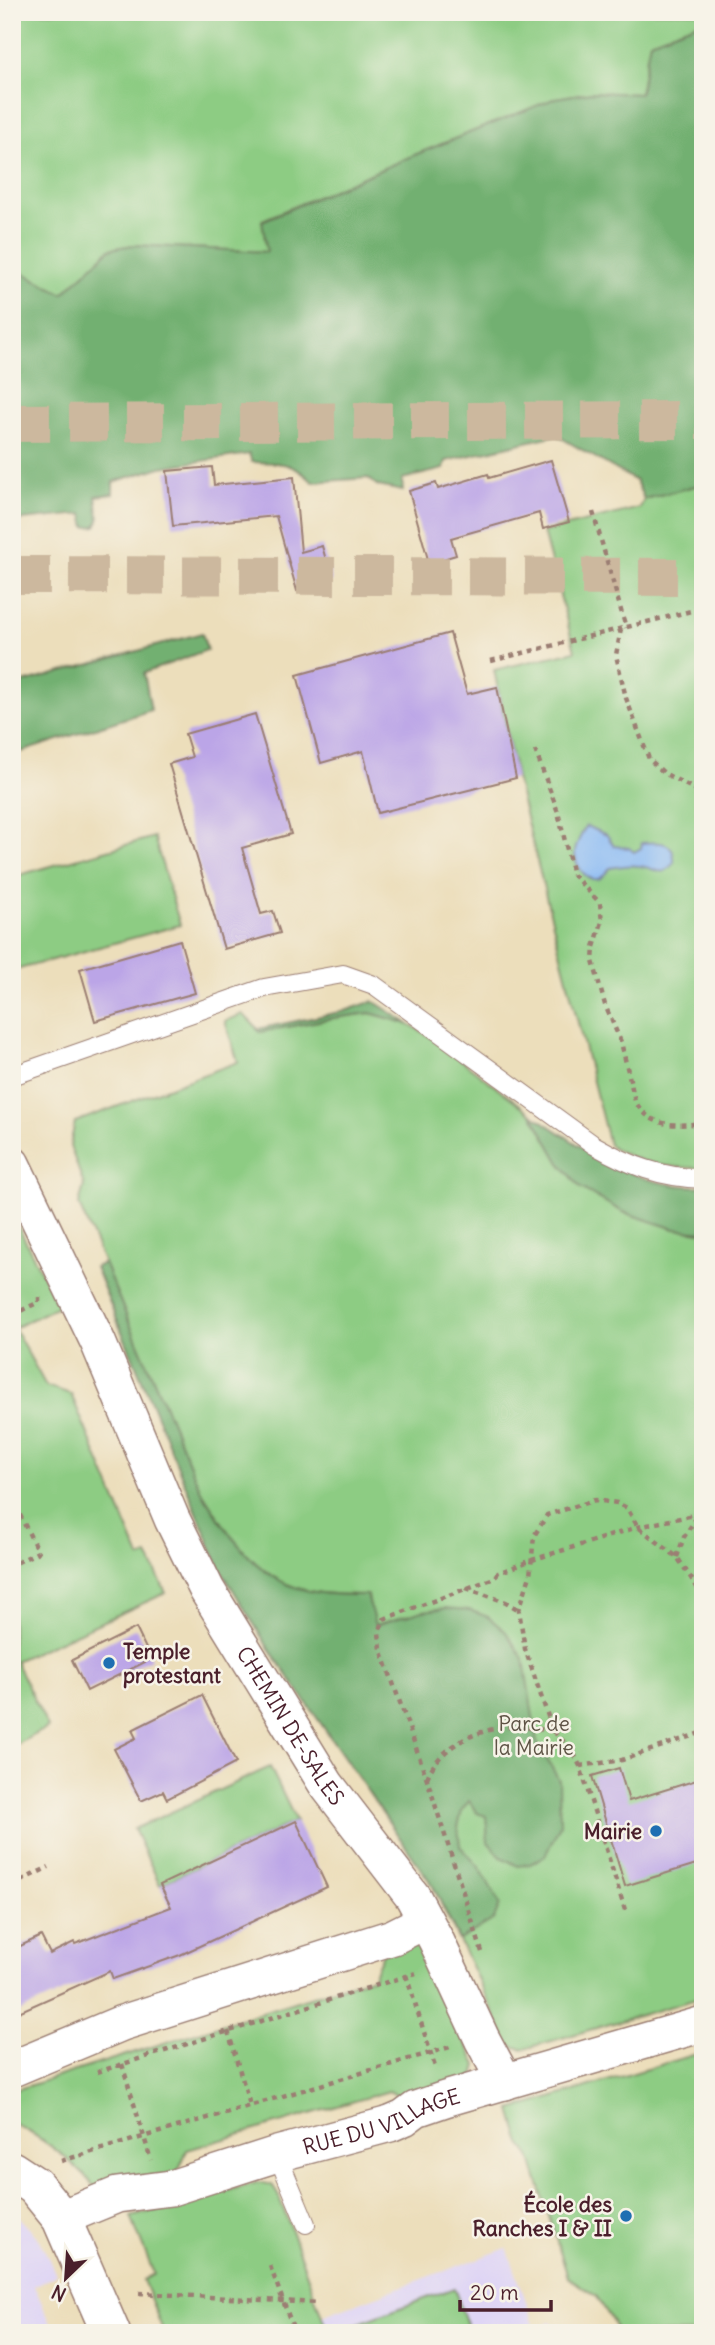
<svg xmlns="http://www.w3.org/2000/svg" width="715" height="2345" viewBox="0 0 715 2345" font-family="Delius,sans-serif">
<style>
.built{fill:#dfd5f5}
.green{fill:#8dcc83;stroke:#6c7657;stroke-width:2}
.forest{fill:#72b071;stroke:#5e684e;stroke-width:2}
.water{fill:#88b9f4;stroke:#696c90;stroke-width:2}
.building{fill:#bba5e7}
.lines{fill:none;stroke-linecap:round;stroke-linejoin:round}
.motorway-tunnel{stroke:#ccb89e;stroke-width:38;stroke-dasharray:38 19;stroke-linecap:butt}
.service-casing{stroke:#9b7e73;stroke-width:20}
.minor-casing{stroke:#9b7e73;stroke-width:38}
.tertiary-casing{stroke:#9b7e73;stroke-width:41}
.path{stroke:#9b7e73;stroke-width:4.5;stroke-dasharray:5 5;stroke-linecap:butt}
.service{stroke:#fff;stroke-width:18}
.minor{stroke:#fff;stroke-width:35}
.tertiary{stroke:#fff;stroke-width:38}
.poi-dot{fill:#1f6fb2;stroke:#f7f3e8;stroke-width:2.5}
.labels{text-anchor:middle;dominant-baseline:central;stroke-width:5;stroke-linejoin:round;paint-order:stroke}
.poi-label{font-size:21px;font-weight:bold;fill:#4a1f2b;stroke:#f7f3e8;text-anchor:end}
.park-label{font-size:21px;fill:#5e5345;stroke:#f7f3e8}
.street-label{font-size:21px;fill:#4a1f2b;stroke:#f7f3e8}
</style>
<rect width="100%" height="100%" fill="#f7f3e8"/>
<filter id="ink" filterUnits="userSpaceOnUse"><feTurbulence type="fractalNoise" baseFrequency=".0143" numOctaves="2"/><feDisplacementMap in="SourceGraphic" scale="14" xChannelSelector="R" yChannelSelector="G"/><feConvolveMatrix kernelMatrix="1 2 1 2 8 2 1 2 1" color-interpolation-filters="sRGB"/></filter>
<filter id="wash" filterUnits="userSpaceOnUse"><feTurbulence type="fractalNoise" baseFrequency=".00686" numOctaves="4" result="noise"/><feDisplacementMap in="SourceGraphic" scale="28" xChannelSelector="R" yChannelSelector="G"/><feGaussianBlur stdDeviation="1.57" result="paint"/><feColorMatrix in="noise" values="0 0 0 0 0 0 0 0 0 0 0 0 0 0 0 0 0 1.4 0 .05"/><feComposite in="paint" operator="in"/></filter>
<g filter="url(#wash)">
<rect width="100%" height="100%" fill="#ecdebb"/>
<path class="built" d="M 12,2210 L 40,2240 L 56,2275 L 34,2286 L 52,2326 L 65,2324 L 69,2333 L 12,2333 Z
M 507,2248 L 536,2329 L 550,2321 L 566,2333 L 328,2333 L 322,2316 Z"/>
<path class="green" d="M 12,12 L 703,12 L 703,21 L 650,41 L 640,94 L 591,92 L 556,98 L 412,156 L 262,220 L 268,252 L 133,245 L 110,249 L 63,294 L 12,267 Z
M 703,484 L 703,1168 C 669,1168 637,1164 609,1145 L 516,778 L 494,670 L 575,651 L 543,532 L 640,508 L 644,499 Z
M 154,837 L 180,925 L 12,971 L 12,877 Z
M 370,1013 L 409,1024 L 432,1038 L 532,1114 L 560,1163 L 581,1188 L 623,1212 L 675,1229 L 703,1232 L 703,1997 L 524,2049 L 511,2046 L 507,2041 L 433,1886 L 404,1843 L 368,1595 C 338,1595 304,1595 277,1579 C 244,1560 220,1521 200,1489 L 79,1205 L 84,1185 L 70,1146 L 75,1122 L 238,1062 L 225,1021 L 243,1014 L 261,1032 L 334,1018 Z
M 12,1214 L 58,1306 L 14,1328 L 46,1386 L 71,1394 L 140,1558 L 148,1555 L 166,1593 L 15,1661 L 48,1727 L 12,1747 Z
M 270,1767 L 296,1821 L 160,1885 L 134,1829 Z
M 422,1943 L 442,1987 L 439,1990 L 477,2065 L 474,2077 L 393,2110 L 399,2096 L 389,2091 L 187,2150 L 176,2176 L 98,2191 C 74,2161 47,2140 12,2123 L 12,2091 L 373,1977 L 384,1951 Z
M 703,2052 L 703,2333 L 617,2333 L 613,2322 L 597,2297 L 568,2277 L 530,2156 L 521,2144 L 511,2110 Z
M 259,2182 L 272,2185 L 279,2197 L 328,2333 L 164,2333 L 143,2280 L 154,2274 L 131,2217 Z
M 454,2288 L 470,2333 L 344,2333 L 343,2329 Z"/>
<path class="forest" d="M 703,21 L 703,484 L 644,499 L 636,481 L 556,435 L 446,461 L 444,469 L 402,479 L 403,491 L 378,486 L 368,478 L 313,482 C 291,461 282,463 252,462 L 249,454 L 161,467 L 113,482 L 113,494 L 96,496 L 99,520 L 96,526 L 86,527 L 83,514 L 12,521 L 12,267 L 63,294 L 110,249 L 133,245 L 267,252 L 262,221 L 412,156 L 556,98 L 591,92 L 640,94 L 650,41 Z
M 202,633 L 207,650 L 144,673 L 151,710 L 12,755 L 12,686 Z
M 373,1001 L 409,1024 L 370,1013 L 334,1018 L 260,1032 L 257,1029 L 345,1011 Z
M 532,1114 C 585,1149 636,1190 703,1186 L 703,1232 L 675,1229 L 623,1212 L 581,1188 L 560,1163 Z
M 104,1263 L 200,1489 C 220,1521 244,1560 277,1579 C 304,1595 338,1595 367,1595 L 375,1625 L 423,1611 L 446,1608 L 469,1610 L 488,1617 L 506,1632 L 524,1660 L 537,1742 L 559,1780 L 560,1825 L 545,1856 L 530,1864 L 518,1866 L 501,1857 L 488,1842 L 486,1816 L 477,1813 L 469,1801 L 462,1810 L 458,1827 L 460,1846 L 480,1868 L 500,1904 L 494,1919 L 459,1940 L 433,1886 L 266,1644 L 220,1568 L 95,1267 Z"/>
<path class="water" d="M 586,826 L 607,835 L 614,846 L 629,848 L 634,852 L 641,848 L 642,843 C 659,842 675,840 674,862 C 663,878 659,870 645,867 C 635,864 620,866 610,868 C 607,871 603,878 598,879 C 585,882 574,863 575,852 C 576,843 582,833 586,826 Z"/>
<g id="blocks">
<path class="building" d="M 551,460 L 569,522 L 543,529 L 539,513 L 451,538 L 456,555 L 429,563 L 409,491 L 436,483 L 438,489 L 488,474 L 489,478 Z
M 212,467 L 214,485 L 294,477 L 301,552 L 322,546 L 332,581 L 297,591 L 276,516 L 173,526 L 167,471 Z
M 450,633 L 467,694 L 497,687 L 516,778 L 378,813 L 363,751 L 321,763 L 297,675 Z
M 255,714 L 291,834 L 242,848 L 261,914 L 273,911 L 280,933 L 224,949 L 169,764 L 192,757 L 185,734 Z
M 180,940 L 195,993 L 95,1021 L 80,969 Z
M 136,1628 L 151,1659 L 87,1691 L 72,1660 Z
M 202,1695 L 236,1763 L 167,1799 L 163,1791 L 141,1801 L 114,1749 L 136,1738 L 132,1730 Z
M 619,1768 L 629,1801 L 703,1778 L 703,1862 L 625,1886 L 592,1776 Z
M 296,1821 L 327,1887 L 180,1955 L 113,1979 L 110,1971 L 12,2015 L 12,1950 L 41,1936 L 50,1954 L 74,1942 L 75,1944 L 171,1907 L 160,1885 Z"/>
</g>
</g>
<g filter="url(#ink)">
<use href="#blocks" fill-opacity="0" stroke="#9b7e73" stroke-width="2"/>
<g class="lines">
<path class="motorway-tunnel" d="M 12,423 L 703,420
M 12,575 L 703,577"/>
<g class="service-casing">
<path id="service" d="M 12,1076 L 264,988 L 343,974 L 374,985 L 594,1145 C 631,1166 659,1177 703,1179
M 277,2154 L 306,2224"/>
</g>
<g class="minor-casing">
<g id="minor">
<path id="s1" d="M 12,1164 L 98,1342 L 172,1519 L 207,1590 L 326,1784 L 413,1897 L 436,1940 L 482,2039 L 505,2082"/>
<path d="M 12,2069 L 122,2023 L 393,1937 L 425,1921"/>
<path id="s2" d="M 61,2218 L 117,2195 L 171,2188 L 277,2154 L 390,2124 L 404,2118 L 416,2109 L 445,2099 L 703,2024"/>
</g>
</g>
<g class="tertiary-casing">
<path id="tertiary" d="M 12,2171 L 35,2186 L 61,2218 L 111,2333"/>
</g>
<path class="path" d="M 593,512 L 626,628
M 621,629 L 616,655 L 626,698 L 649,759 L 664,773 L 703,794
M 491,661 L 703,608
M 535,750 L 558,812 L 573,875 L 600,903 L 602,922 L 594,947 L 593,961 L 605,1005 L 621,1042 L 635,1101 C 650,1128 676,1126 703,1123
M 12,1315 L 39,1302 L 39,1297
M 12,1517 L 19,1513 L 38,1552 L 12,1565
M 12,1553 L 17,1562
M 677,1557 L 684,1537 L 698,1515
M 466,1588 L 506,1602 L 519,1610
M 580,1766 L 622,1760 L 703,1732
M 427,1778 C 440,1744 484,1725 520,1727 C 531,1727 542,1730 553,1731
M 12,1885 L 49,1867
M 625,1910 L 580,1766 L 572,1750 L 553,1731 L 525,1649 L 519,1610 L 530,1576 L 534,1536 L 547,1515 L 595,1500 L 617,1503 L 627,1508 L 638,1527 L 677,1557 L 703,1596
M 482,1952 L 427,1779 L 381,1649 L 379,1633 L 384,1619 L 492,1579 L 498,1573 L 532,1560 L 638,1527 L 703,1513
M 406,1975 L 436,2070
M 228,2031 L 250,2105
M 122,2064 L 151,2160
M 97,2072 L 416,1973
M 61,2161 L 450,2047
M 270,2266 L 295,2333
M 139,2293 L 317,2303"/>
<use href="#service" class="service"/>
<use href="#minor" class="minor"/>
<use href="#tertiary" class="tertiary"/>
</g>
</g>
<g class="poi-dot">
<circle cx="109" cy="1663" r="7"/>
<circle cx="656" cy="1831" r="7"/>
<circle cx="626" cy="2216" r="7"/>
</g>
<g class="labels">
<g class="poi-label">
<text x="123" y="1651" text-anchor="start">Temple<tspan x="123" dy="24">protestant</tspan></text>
<text x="642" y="1831">Mairie</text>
<text x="612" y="2204">École des<tspan x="612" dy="24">Ranches I &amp; II</tspan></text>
</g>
<g class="park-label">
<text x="534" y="1723">Parc de<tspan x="534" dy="24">la Mairie</tspan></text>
</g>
<g class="street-label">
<text stroke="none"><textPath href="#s1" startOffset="628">CHEMIN DE-SALES</textPath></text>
<text stroke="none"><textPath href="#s2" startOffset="336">RUE DU VILLAGE</textPath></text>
</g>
</g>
<rect width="715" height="2345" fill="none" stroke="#f7f3e8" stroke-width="42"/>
<g transform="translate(66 2278) rotate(205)" stroke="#f7f3e8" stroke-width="5" paint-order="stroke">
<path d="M0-5L12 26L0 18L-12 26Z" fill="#4a1f2b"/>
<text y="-10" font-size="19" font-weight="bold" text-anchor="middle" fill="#4a1f2b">N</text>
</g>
<path d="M460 2300v10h91v-10" fill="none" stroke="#4a1f2b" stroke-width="3.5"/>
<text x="470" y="2300" font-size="21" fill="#4a1f2b" stroke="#f7f3e8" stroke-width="5" paint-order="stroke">20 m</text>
</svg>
